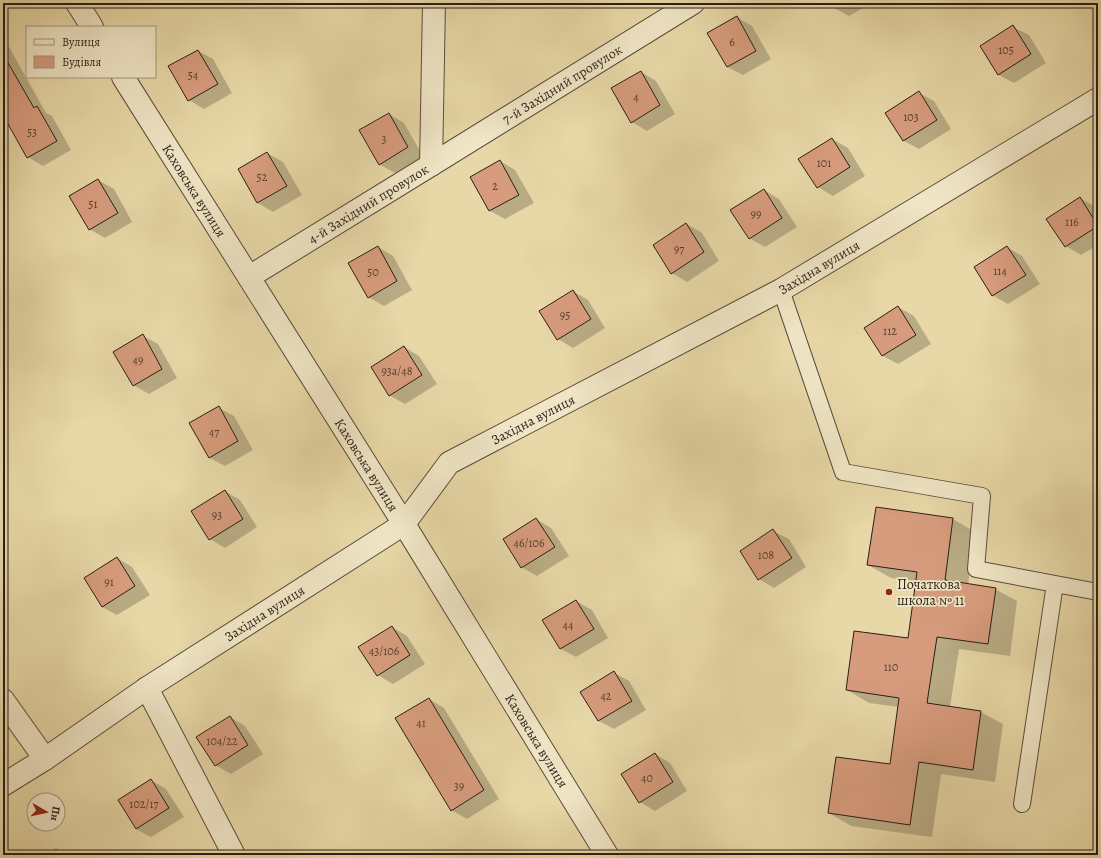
<svg xmlns="http://www.w3.org/2000/svg" width="1101" height="858" viewBox="0 0 1101 858" font-family="Alegreya,serif">
<style>
.shadow{fill:#0003}
.building{fill:#d79c7d;stroke:#2a1e17}
.lines{fill:none;stroke-linecap:round;stroke-linejoin:round}
.service-casing{stroke:#5a4c3b;stroke-width:18}
.minor-casing{stroke:#5a4c3b;stroke-width:24}
.service{stroke:#f0e6c6;stroke-width:16}
.minor{stroke:#f0e6c6;stroke-width:22}
.poi-dot{fill:#8f2418;stroke:#f0e6c6;stroke-width:1.5}
.labels{text-anchor:middle;dominant-baseline:central;stroke-width:3.5;stroke-linejoin:round;paint-order:stroke}
.number-label{font-size:12px;fill:#553e30}
.street-label{font-size:14px;fill:#2a1e17;stroke:#f0e6c6}
.poi-label{font-size:14px;fill:#2a1e17;stroke:#f0e6c6;text-anchor:start}
</style>
<rect width="100%" height="100%" fill="#e8d8a7"/>
<filter id="stains"><feTurbulence type="fractalNoise" baseFrequency=".005" numOctaves="4"/><feColorMatrix values="0 0 0 0 .2 0 0 0 0 .09 0 0 0 0 .02 0 0 0 .5 -.17"/></filter>
<radialGradient id="worn" r=".72"><stop offset=".6" stop-color="#630" stop-opacity="0"/><stop offset="1" stop-color="#630" stop-opacity=".3"/></radialGradient>
<path class="shadow" d="M 149,3 L 158,3 L 153,6 Z
M 831,3 L 872,3 L 849,16 L 834,8 Z
M 737,17 L 752,26 L 771,59 L 743,75 L 727,67 Z
M 1013,27 L 1029,35 L 1046,63 L 1014,83 L 999,75 L 981,47 Z
M 3,43 L 9,47 L 46,113 L 52,116 L 71,150 L 43,166 L 28,157 L 3,113 Z
M 198,51 L 213,59 L 232,93 L 204,109 L 189,100 Z
M 641,72 L 656,81 L 675,114 L 647,131 L 632,122 Z
M 919,93 L 934,101 L 951,129 L 919,149 L 904,141 L 886,113 Z
M 389,114 L 404,123 L 423,156 L 395,173 L 379,164 Z
M 832,139 L 848,148 L 865,176 L 833,196 L 818,187 Z
M 267,153 L 283,162 L 302,195 L 273,212 L 258,203 L 239,169 Z
M 500,161 L 515,170 L 534,203 L 505,219 L 490,211 L 471,177 Z
M 98,180 L 114,189 L 132,222 L 105,238 L 89,229 Z
M 764,190 L 779,199 L 797,227 L 765,247 L 749,238 Z
M 1080,198 L 1096,207 L 1098,211 L 1098,245 L 1081,255 L 1066,246 Z
M 687,224 L 702,233 L 719,261 L 687,282 L 672,273 Z
M 378,247 L 393,256 L 412,290 L 384,306 L 368,297 Z
M 1007,247 L 1022,256 L 1040,284 L 1008,304 L 992,295 Z
M 573,291 L 588,300 L 605,328 L 573,348 L 558,339 Z
M 898,307 L 914,316 L 931,344 L 898,364 L 883,356 L 866,328 Z
M 143,336 L 158,344 L 177,378 L 149,394 L 133,385 Z
M 404,347 L 419,356 L 437,384 L 405,404 L 389,395 Z
M 219,408 L 234,416 L 253,450 L 225,466 L 210,458 Z
M 225,491 L 240,500 L 257,527 L 225,548 L 210,539 Z
M 876,508 L 953,519 L 975,532 L 968,585 L 995,589 L 1017,601 L 1010,656 L 959,649 L 950,707 L 981,712 L 1003,724 L 995,782 L 941,774 L 932,837 L 851,826 L 829,813 L 891,765 L 899,707 L 869,703 L 847,690 L 909,639 L 917,581 L 891,578 L 868,565 Z
M 536,519 L 551,528 L 569,556 L 537,576 L 521,567 Z
M 773,531 L 789,539 L 806,567 L 774,588 L 759,579 Z
M 117,558 L 132,567 L 150,595 L 117,615 L 102,607 Z
M 3,579 L 6,585 L 3,587 Z
M 576,601 L 592,610 L 608,638 L 576,657 L 561,649 L 543,621 Z
M 392,627 L 407,636 L 425,664 L 393,684 L 378,675 Z
M 614,673 L 629,681 L 646,710 L 614,729 L 599,721 L 582,692 Z
M 429,699 L 444,708 L 499,799 L 467,819 L 451,810 Z
M 230,717 L 245,726 L 263,754 L 231,774 L 215,765 Z
M 655,754 L 670,763 L 687,791 L 655,811 L 640,802 Z
M 151,780 L 166,789 L 184,817 L 151,837 L 136,829 Z
M 56,848 L 69,855 L 45,855 Z"/>
<path class="building" d="M 737,16 L 756,51 L 727,67 L 707,33 Z
M 1013,25 L 1031,54 L 998,75 L 980,46 Z
M 198,50 L 218,84 L 188,101 L 168,66 Z
M 3,54 L 34,108 L 37,106 L 57,141 L 27,158 L 3,115 Z
M 641,71 L 660,105 L 631,123 L 611,88 Z
M 919,91 L 937,120 L 903,141 L 885,113 Z
M 389,113 L 408,147 L 379,165 L 359,130 Z
M 832,138 L 850,167 L 817,188 L 798,159 Z
M 267,152 L 287,186 L 257,203 L 238,169 Z
M 500,160 L 519,195 L 489,211 L 470,177 Z
M 98,179 L 118,213 L 89,230 L 69,196 Z
M 764,189 L 782,218 L 749,239 L 730,210 Z
M 1080,197 L 1098,226 L 1065,247 L 1046,219 Z
M 686,223 L 704,252 L 671,274 L 653,245 Z
M 378,246 L 397,281 L 368,298 L 348,263 Z
M 1007,246 L 1026,275 L 992,296 L 974,267 Z
M 573,290 L 591,319 L 557,340 L 539,311 Z
M 898,306 L 916,335 L 882,356 L 864,328 Z
M 143,334 L 162,369 L 133,386 L 113,352 Z
M 404,346 L 422,375 L 389,396 L 371,367 Z
M 219,406 L 238,441 L 209,458 L 189,423 Z
M 225,490 L 243,519 L 209,540 L 191,511 Z
M 876,507 L 953,518 L 945,580 L 996,588 L 988,644 L 937,637 L 927,703 L 981,711 L 973,770 L 919,762 L 910,825 L 828,813 L 836,757 L 890,764 L 899,698 L 846,690 L 854,631 L 908,638 L 917,572 L 867,565 Z
M 536,518 L 555,547 L 521,568 L 503,539 Z
M 773,529 L 792,558 L 758,580 L 740,551 Z
M 117,557 L 135,586 L 102,607 L 84,578 Z
M 576,600 L 594,629 L 560,649 L 542,620 Z
M 392,626 L 410,655 L 377,676 L 358,647 Z
M 614,671 L 632,701 L 598,721 L 580,692 Z
M 429,698 L 484,790 L 451,811 L 395,718 Z
M 230,716 L 248,745 L 215,766 L 196,737 Z
M 655,753 L 673,782 L 639,803 L 621,774 Z
M 151,779 L 169,808 L 136,829 L 118,800 Z"/>
<g class="lines">
<g class="service-casing">
<path id="service" d="M 781,290 L 843,472 L 982,496 L 976,569 L 1098,592
M 1022,804 L 1055,584"/>
</g>
<g class="minor-casing">
<g id="minor">
<path d="M 77,3 L 92,27"/>
<path id="s1" d="M 123,77 L 404,524 L 607,855"/>
<path id="s2" d="M 431,165 L 693,3"/>
<path id="s3" d="M 249,277 L 431,165 L 434,3"/>
<path d="M 147,688 L 234,855"/>
<path d="M 3,700 L 45,759"/>
<path id="s4" d="M 3,785 L 45,759 L 147,688 L 404,524 L 449,463 L 781,290 L 1098,99"/>
</g>
</g>
<use href="#service" class="service"/>
<use href="#minor" class="minor"/>
</g>
<circle class="poi-dot" cx="889" cy="592" r="4"/>
<g class="labels">
<g class="number-label">
<text x="732" y="42">6</text>
<text x="1006" y="50">105</text>
<text x="193" y="75">54</text>
<text x="636" y="97">4</text>
<text x="911" y="117">103</text>
<text x="32" y="132">53</text>
<text x="384" y="139">3</text>
<text x="824" y="163">101</text>
<text x="262" y="177">52</text>
<text x="495" y="186">2</text>
<text x="93" y="204">51</text>
<text x="756" y="214">99</text>
<text x="1072" y="222">116</text>
<text x="679" y="249">97</text>
<text x="1000" y="271">114</text>
<text x="373" y="272">50</text>
<text x="565" y="315">95</text>
<text x="890" y="331">112</text>
<text x="138" y="360">49</text>
<text x="397" y="371">93а/48</text>
<text x="214" y="432">47</text>
<text x="217" y="515">93</text>
<text x="529" y="543">46/106</text>
<text x="766" y="555">108</text>
<text x="109" y="582">91</text>
<text x="568" y="625">44</text>
<text x="384" y="651">43/106</text>
<text x="891" y="667">110</text>
<text x="606" y="696">42</text>
<text x="421" y="723">41</text>
<text x="222" y="741">104/22</text>
<text x="647" y="778">40</text>
<text x="459" y="786">39</text>
<text x="144" y="804">102/17</text>
</g>
<g class="street-label">
<text stroke="none"><textPath href="#s2" startOffset="154">7-й Західний провулок</textPath></text>
<text stroke="none"><textPath href="#s1" startOffset="134">Каховська вулиця</textPath></text>
<text stroke="none"><textPath href="#s3" startOffset="140">4-й Західний провулок</textPath></text>
<text stroke="none"><textPath href="#s4" startOffset="973">Західна вулиця</textPath></text>
<text stroke="none"><textPath href="#s4" startOffset="649">Західна вулиця</textPath></text>
<text stroke="none"><textPath href="#s1" startOffset="458">Каховська вулиця</textPath></text>
<text stroke="none"><textPath href="#s4" startOffset="313">Західна вулиця</textPath></text>
<text stroke="none"><textPath href="#s1" startOffset="782">Каховська вулиця</textPath></text>
</g>
<g class="poi-label">
<text x="897" y="584">Початкова<tspan x="897" dy="16">школа № 11</tspan></text>
</g>
</g>
<rect width="1101" height="858" fill="none" stroke="#e8d8a7" stroke-width="16"/>
<rect x="4" y="4" width="1093" height="850" fill="none" stroke="#2a1e17" stroke-width="2"/>
<rect x="8" y="8" width="1085" height="842" fill="none" stroke="#2a1e17"/>
<rect x="26" y="26" width="130" height="52" fill="#f0e6c6" stroke="#a19680"/>
<rect x="34" y="39" width="20" height="6" fill="#f0e6c6" stroke="#a19680"/>
<text x="62" y="46" font-size="12" fill="#2a1e17">Вулиця</text>
<rect x="34" y="56" width="20" height="12" fill="#d79c7d" stroke="#a19680"/>
<text x="62" y="66" font-size="12" fill="#2a1e17">Будівля</text>
<g transform="translate(46 812) rotate(99)"><circle r="19" fill="#f0e6c6" stroke="#a19680"/>
<path d="M0-3L7 15L0 10L-7 15Z" fill="#8f2418"/>
<text y="-6" font-size="11" font-weight="bold" text-anchor="middle" fill="#2a1e17">Пн</text>
</g>
<rect width="100%" height="100%" filter="url(#stains)"/>
<rect width="100%" height="100%" fill="url(#worn)"/>
</svg>
